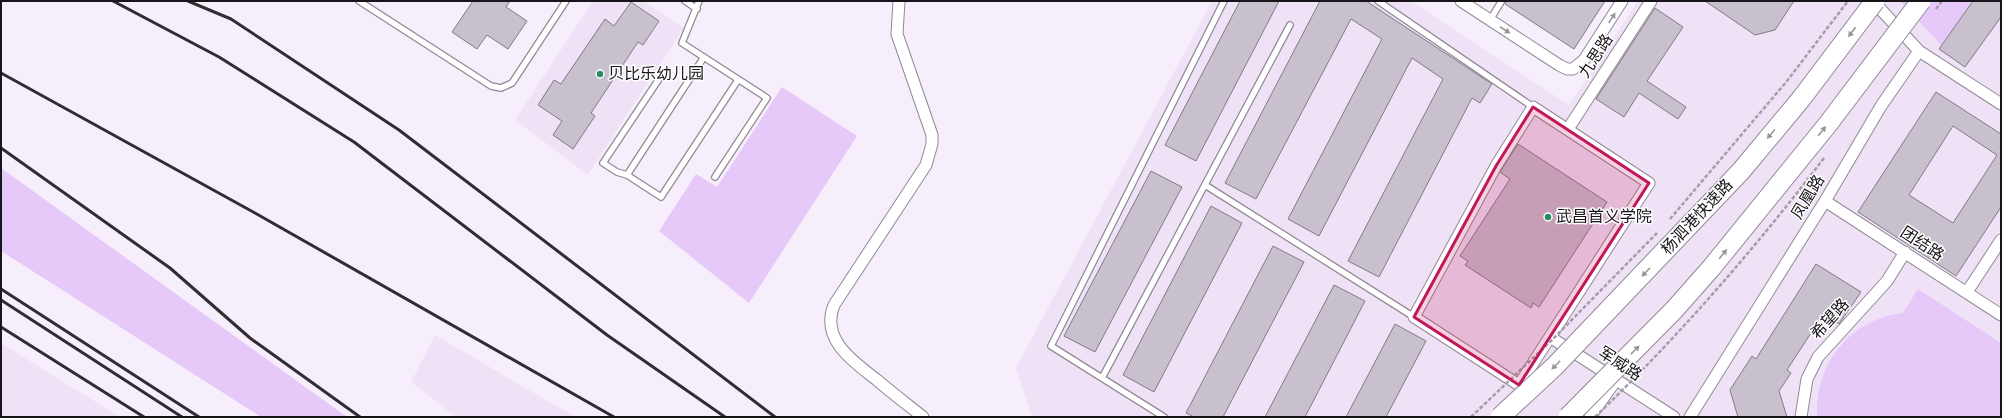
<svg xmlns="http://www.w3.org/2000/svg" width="2002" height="418" viewBox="0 0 2002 418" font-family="'Alegreya Sans','Noto Sans SC',sans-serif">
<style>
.built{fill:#efe2f7}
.green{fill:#e7c9f9}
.building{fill:#c8c0cd;stroke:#817a86;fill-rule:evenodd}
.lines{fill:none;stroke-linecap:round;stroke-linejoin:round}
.service-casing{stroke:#918995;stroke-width:8}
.minor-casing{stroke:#918995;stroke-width:13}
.service{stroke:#fff;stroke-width:5.5}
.minor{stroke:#fff;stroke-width:11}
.rail{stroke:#302c32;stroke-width:3}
.trunk-bridge-casing{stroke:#918995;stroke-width:21;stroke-linecap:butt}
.path-bridge{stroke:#a59ea9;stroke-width:2.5;stroke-dasharray:4 2;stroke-linecap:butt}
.trunk-bridge{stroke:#fff;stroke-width:19}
.oneway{fill:#979698}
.marked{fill:#c2185b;fill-opacity:0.2;stroke:#c2185b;stroke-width:3;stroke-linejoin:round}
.poi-dot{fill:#288b65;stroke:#fff;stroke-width:1.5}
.labels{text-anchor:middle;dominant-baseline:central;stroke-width:3;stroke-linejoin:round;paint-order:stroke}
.street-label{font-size:16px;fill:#18151a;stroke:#fff}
.poi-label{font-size:16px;fill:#18151a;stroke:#fff;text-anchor:start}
</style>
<rect width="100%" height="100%" fill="#f7eefc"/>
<path class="built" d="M 593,1 L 643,1 L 684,28 L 588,175 L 515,120 Z
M 1212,1 L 1411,1 L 1569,105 L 1638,1 L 2001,1 L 2001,417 L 1032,417 L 1016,368 Z
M 435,335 L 575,417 L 456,417 L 411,382 Z
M 1,343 L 120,417 L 1,417 Z"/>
<path class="green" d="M 1900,1 L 1973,1 L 1941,45 Z
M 782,87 L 857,136 L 749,303 L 659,231 L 696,174 L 717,187 Z
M 1,168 L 347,417 L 261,417 L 1,251 Z
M 1918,289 L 2001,343 L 2001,417 L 1817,417 C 1815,365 1849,319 1903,313 Z"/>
<path class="building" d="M 473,1 L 510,1 L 506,7 L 527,21 L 508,49 L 487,35 L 477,49 L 452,32 Z
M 1240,1 L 1279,1 L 1196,161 L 1165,145 Z
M 1320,1 L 1366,1 L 1492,84 L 1480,103 L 1472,98 L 1379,277 L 1348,261 L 1443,79 L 1412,58 L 1319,236 L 1288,219 L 1382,39 L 1351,19 L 1256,199 L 1225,183 Z
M 1505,1 L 1605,1 L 1574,49 L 1505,4 Z
M 1705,1 L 1794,1 L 1775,30 L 1755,35 Z
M 1973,1 L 2001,1 L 2001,17 L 1965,67 L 1939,49 Z
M 631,2 L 659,21 L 643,45 L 638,42 L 591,113 L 595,116 L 573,149 L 553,135 L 562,121 L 538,105 L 554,80 L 561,84 L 605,19 L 614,26 Z
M 1655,8 L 1683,27 L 1647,81 L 1686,107 L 1678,119 L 1639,93 L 1624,117 L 1596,99 Z
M 1936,92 L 2001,134 L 2001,207 L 1956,276 L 1858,212 ZM 1953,126 L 1997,155 L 1953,223 L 1909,195 Z
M 1518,144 L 1607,202 L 1539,307 L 1533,303 L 1531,308 L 1465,265 L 1468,261 L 1460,256 L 1510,179 L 1500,172 Z
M 1151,171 L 1182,187 L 1095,352 L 1064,336 Z
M 1211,206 L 1242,223 L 1154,392 L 1123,375 Z
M 1273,246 L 1304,262 L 1223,417 L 1194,417 L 1186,413 Z
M 1816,264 L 1861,292 L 1839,324 L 1829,317 L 1826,322 L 1820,319 L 1787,370 L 1791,373 L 1779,391 L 1787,417 L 1738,417 L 1730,390 L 1752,356 L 1756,359 Z
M 1334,285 L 1365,301 L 1305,417 L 1265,417 Z
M 1395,324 L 1426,341 L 1386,417 L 1346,417 Z"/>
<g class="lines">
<g class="service-casing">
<path id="service" d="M 359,1 L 491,86 L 501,88 L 512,83 L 566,1
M 685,1 L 697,9
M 699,1 L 682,43 L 767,98 L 715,177
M 1378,1 L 1533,107
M 1490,20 L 1501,2
M 704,57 L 627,175 L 661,197 L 738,80
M 627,175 L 617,172 L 603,163 L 659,79
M 1205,185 L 1414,317
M 1102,378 L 1290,25
M 1164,417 L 1051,346 L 1224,1"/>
</g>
<g class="minor-casing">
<path id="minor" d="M 899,1 L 897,34 L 932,135 L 932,144 L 926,165 L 834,305 C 820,340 854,362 877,380 C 892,393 908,405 923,417
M 1461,1 L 1559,65 L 1567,69 L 1573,69 L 1584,60 L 1622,1
M 1873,1 L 1919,51 L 2001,104
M 1533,107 L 1649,183 L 1519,385 L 1414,317 L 1496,166 Z
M 1568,129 L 1651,1
M 1825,201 L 2001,315
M 1967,292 L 2001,240
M 1550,337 L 1674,417
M 1590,417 L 1616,380
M 1690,417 L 1825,201 L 1881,106 L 1919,51
M 1801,417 L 1807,379 L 1818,357 L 1887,281 L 1905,252"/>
</g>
<use href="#service" class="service"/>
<use href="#minor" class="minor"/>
<path class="rail" d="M 113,1 L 219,57 L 354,142 L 607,335 L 725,417
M 188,1 L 231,19 L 399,130 L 775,417
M 1,73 L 255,213 L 614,417
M 1,148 L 170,268 L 250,338 L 360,417
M 1,289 L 199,417
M 1,300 L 182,417
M 1,327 L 144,417"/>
<g class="trunk-bridge-casing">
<path id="trunk-bridge" d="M 1500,417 L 1555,366 L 1741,171 L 1801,99 L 1875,1
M 1568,417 L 1674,310 L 1712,267 L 1828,124 L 1921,1"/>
</g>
<path class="path-bridge" d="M 1936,9 L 1942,1
M 1670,219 L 1787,81 L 1848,1
M 1471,417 L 1552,340 L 1657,233
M 1595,417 C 1678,337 1754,250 1824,158"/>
<use href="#trunk-bridge" class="trunk-bridge"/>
</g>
<defs><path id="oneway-solid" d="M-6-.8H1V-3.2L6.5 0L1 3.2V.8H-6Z"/></defs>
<g class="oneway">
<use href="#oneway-solid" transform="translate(1612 18) rotate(-57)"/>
<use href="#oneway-solid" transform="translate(1505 30) rotate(33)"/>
<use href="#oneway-solid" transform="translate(1852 32) rotate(127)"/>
<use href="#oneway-solid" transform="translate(1822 131) rotate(-51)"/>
<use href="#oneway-solid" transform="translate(1771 134) rotate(130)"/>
<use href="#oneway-solid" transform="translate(1723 254) rotate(-51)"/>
<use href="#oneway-solid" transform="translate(1646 272) rotate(134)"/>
<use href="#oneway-solid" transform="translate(1635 350) rotate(-45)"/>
<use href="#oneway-solid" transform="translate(1556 365) rotate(135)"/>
</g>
<path class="marked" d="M 1533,107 L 1649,183 L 1519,385 L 1414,317 L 1496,166 Z"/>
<g class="poi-dot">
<circle cx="600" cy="74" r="4"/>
<circle cx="1548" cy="217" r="4"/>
</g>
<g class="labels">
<g class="street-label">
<text transform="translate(1596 56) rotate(-57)">九思路</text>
<text transform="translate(1808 197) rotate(-59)">凤凰路</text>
<text transform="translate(1697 217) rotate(-47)">杨泗港快速路</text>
<text transform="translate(1922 244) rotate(33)">团结路</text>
<text transform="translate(1830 319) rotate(-48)">希望路</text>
<text transform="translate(1620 364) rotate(33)">军威路</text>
</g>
<g class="poi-label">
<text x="608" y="74">贝比乐幼儿园</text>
<text x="1556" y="217">武昌首义学院</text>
</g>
</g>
<rect width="2002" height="418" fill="none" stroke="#18151a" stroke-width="4"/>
</svg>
